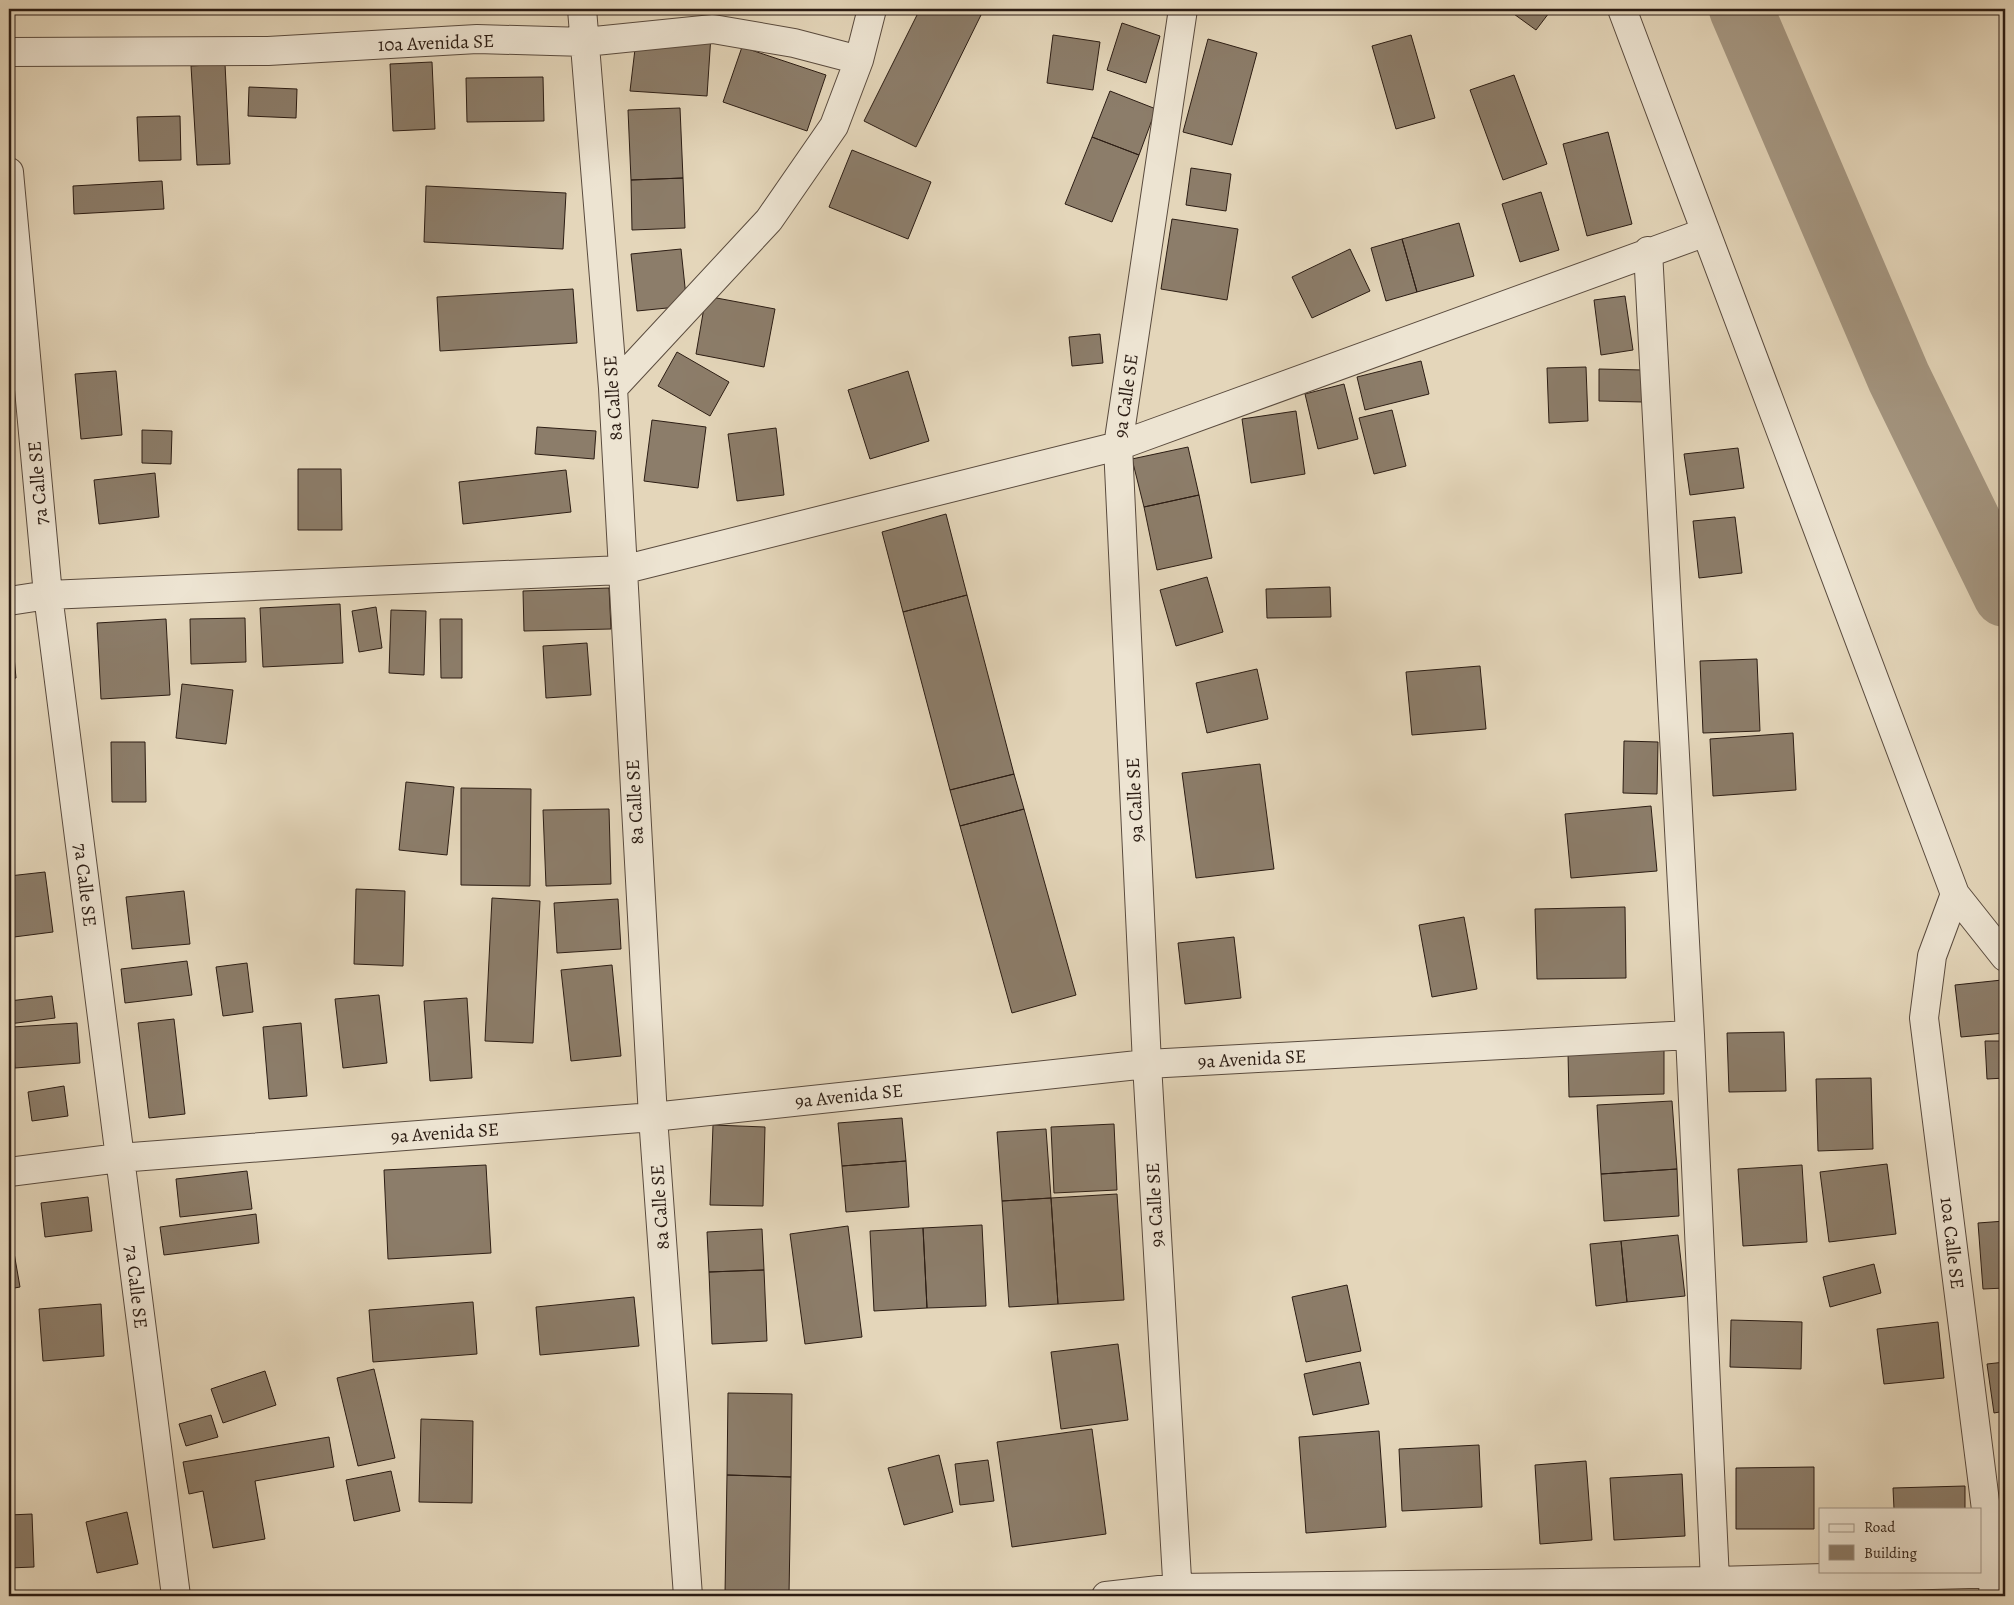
<svg xmlns="http://www.w3.org/2000/svg" width="2014" height="1605" viewBox="0 0 2014 1605" font-family="Alegreya,serif">
<style>
.lines{fill:none;stroke-linecap:round;stroke-linejoin:round}
.river{stroke:#a59782;stroke-width:64}
.building{fill:#8c7d6a;stroke:#2c1d14}
.street-casing{stroke:#5a4b3e;stroke-width:30}
.street{stroke:#ede4d2;stroke-width:28}
.labels{text-anchor:middle;dominant-baseline:central;stroke-width:5;stroke-linejoin:round;paint-order:stroke}
.street-label{font-size:19px;fill:#2c1d14;stroke:#ede4d2}
</style>
<rect width="100%" height="100%" fill="#e4d6ba"/>
<filter id="stains"><feTurbulence type="fractalNoise" baseFrequency=".004" numOctaves="4"/><feColorMatrix values="0 0 0 0 .2 0 0 0 0 .09 0 0 0 0 .02 0 0 0 .5 -.17"/></filter>
<radialGradient id="worn" r=".72"><stop offset=".6" stop-color="#630" stop-opacity="0"/><stop offset="1" stop-color="#630" stop-opacity=".3"/></radialGradient>
<g class="lines">
<path class="river" d="M 1741,9 L 1899,378 L 2005,595"/>
</g>
<path class="building" d="M 920,9 L 969,9 L 981,15 L 916,147 L 864,121 Z
M 1223,9 L 1251,9 L 1250,14 Z
M 1507,9 L 1552,9 L 1536,30 Z
M 1122,23 L 1160,36 L 1146,83 L 1107,70 Z
M 711,35 L 707,96 L 630,91 L 635,49 Z
M 1053,35 L 1100,42 L 1093,90 L 1047,83 Z
M 1411,35 L 1435,118 L 1396,129 L 1372,46 Z
M 1208,39 L 1257,53 L 1232,145 L 1183,132 Z
M 742,47 L 826,75 L 807,131 L 723,102 Z
M 432,62 L 435,129 L 393,131 L 390,64 Z
M 225,64 L 230,164 L 197,165 L 191,66 Z
M 1514,75 L 1547,164 L 1503,180 L 1470,90 Z
M 543,77 L 544,121 L 467,122 L 466,78 Z
M 249,87 L 297,89 L 296,118 L 248,116 Z
M 1110,91 L 1156,109 L 1139,155 L 1092,137 Z
M 680,108 L 683,178 L 631,180 L 628,110 Z
M 180,116 L 181,160 L 139,161 L 137,117 Z
M 1608,132 L 1632,224 L 1587,236 L 1563,144 Z
M 1092,137 L 1139,155 L 1112,222 L 1065,204 Z
M 852,150 L 931,182 L 908,239 L 829,207 Z
M 1191,168 L 1231,174 L 1226,211 L 1186,205 Z
M 683,178 L 685,228 L 632,230 L 631,180 Z
M 162,181 L 164,209 L 74,214 L 73,186 Z
M 426,186 L 566,193 L 563,249 L 424,242 Z
M 1541,192 L 1559,250 L 1520,262 L 1502,204 Z
M 1172,219 L 1238,229 L 1227,300 L 1161,289 Z
M 1459,223 L 1474,276 L 1417,292 L 1402,239 Z
M 1402,239 L 1417,292 L 1386,301 L 1371,248 Z
M 681,249 L 687,306 L 637,311 L 631,254 Z
M 1350,249 L 1370,291 L 1312,318 L 1292,277 Z
M 573,289 L 577,343 L 440,351 L 437,297 Z
M 706,296 L 775,309 L 764,367 L 696,354 Z
M 1625,296 L 1633,350 L 1601,355 L 1594,300 Z
M 1100,334 L 1103,363 L 1072,366 L 1069,337 Z
M 677,352 L 729,382 L 710,416 L 658,386 Z
M 1421,361 L 1429,394 L 1365,410 L 1357,377 Z
M 1586,367 L 1588,421 L 1549,423 L 1547,368 Z
M 1599,369 L 1643,370 L 1643,402 L 1599,401 Z
M 116,371 L 122,435 L 81,439 L 75,374 Z
M 908,371 L 929,441 L 870,459 L 848,390 Z
M 1344,384 L 1358,439 L 1318,449 L 1305,394 Z
M 1392,410 L 1406,466 L 1374,474 L 1359,418 Z
M 1296,411 L 1305,474 L 1251,483 L 1242,419 Z
M 652,420 L 706,427 L 698,488 L 644,481 Z
M 537,427 L 596,431 L 594,459 L 535,454 Z
M 776,428 L 784,495 L 737,501 L 728,434 Z
M 142,430 L 172,431 L 171,464 L 142,463 Z
M 1188,447 L 1199,495 L 1144,507 L 1132,459 Z
M 1738,448 L 1744,488 L 1690,495 L 1684,454 Z
M 298,469 L 341,469 L 342,530 L 298,530 Z
M 566,470 L 571,512 L 463,524 L 459,482 Z
M 155,473 L 159,517 L 99,524 L 94,480 Z
M 1199,495 L 1212,558 L 1157,570 L 1144,507 Z
M 946,514 L 967,595 L 903,612 L 882,532 Z
M 1735,517 L 1742,573 L 1699,578 L 1693,521 Z
M 1207,577 L 1223,632 L 1176,646 L 1160,590 Z
M 1330,587 L 1331,617 L 1267,618 L 1266,589 Z
M 609,588 L 611,629 L 524,631 L 523,591 Z
M 967,595 L 1014,774 L 950,790 L 903,612 Z
M 340,604 L 343,663 L 263,667 L 260,608 Z
M 376,607 L 382,648 L 359,652 L 352,611 Z
M 391,610 L 426,611 L 424,675 L 389,673 Z
M 245,618 L 246,662 L 191,664 L 190,619 Z
M 166,619 L 170,695 L 101,699 L 97,623 Z
M 440,619 L 462,619 L 462,678 L 441,678 Z
M 9,635 L 12,635 L 16,678 L 9,679 Z
M 587,643 L 591,695 L 546,698 L 543,646 Z
M 1757,659 L 1760,731 L 1703,733 L 1700,661 Z
M 1480,666 L 1486,729 L 1412,735 L 1406,672 Z
M 1257,669 L 1268,719 L 1207,733 L 1196,683 Z
M 182,684 L 233,690 L 226,744 L 176,738 Z
M 1793,733 L 1796,790 L 1713,796 L 1710,739 Z
M 1624,741 L 1658,742 L 1657,794 L 1623,793 Z
M 111,742 L 145,742 L 146,802 L 112,802 Z
M 1260,764 L 1274,869 L 1196,878 L 1182,773 Z
M 1014,774 L 1024,809 L 960,826 L 950,790 Z
M 406,782 L 454,787 L 447,855 L 399,850 Z
M 461,788 L 531,789 L 530,886 L 461,885 Z
M 1651,806 L 1657,871 L 1571,878 L 1565,814 Z
M 609,809 L 611,884 L 546,886 L 543,810 Z
M 1024,809 L 1076,995 L 1012,1013 L 960,826 Z
M 45,872 L 53,932 L 14,937 L 9,896 L 9,876 Z
M 356,889 L 405,891 L 403,966 L 354,964 Z
M 184,891 L 190,944 L 132,949 L 126,897 Z
M 492,898 L 540,901 L 533,1043 L 485,1041 Z
M 618,899 L 621,949 L 557,953 L 554,903 Z
M 1625,907 L 1626,978 L 1537,979 L 1535,909 Z
M 1464,917 L 1477,989 L 1432,997 L 1419,925 Z
M 1234,937 L 1241,998 L 1185,1004 L 1178,943 Z
M 187,961 L 192,995 L 125,1003 L 121,969 Z
M 247,963 L 253,1012 L 223,1016 L 216,967 Z
M 612,965 L 621,1056 L 571,1061 L 561,970 Z
M 2002,980 L 2005,1033 L 1961,1037 L 1955,985 Z
M 379,995 L 387,1063 L 343,1068 L 335,999 Z
M 52,996 L 55,1018 L 9,1024 L 9,1001 Z
M 467,998 L 472,1078 L 430,1081 L 424,1001 Z
M 174,1019 L 185,1114 L 149,1118 L 138,1023 Z
M 77,1023 L 80,1063 L 15,1068 L 12,1027 Z
M 301,1023 L 307,1096 L 269,1099 L 263,1027 Z
M 1784,1032 L 1786,1091 L 1729,1092 L 1727,1033 Z
M 1985,1041 L 2005,1041 L 2005,1078 L 1987,1079 Z
M 1664,1050 L 1664,1094 L 1569,1097 L 1568,1053 Z
M 1871,1078 L 1873,1149 L 1818,1151 L 1816,1079 Z
M 64,1086 L 68,1116 L 32,1121 L 28,1092 Z
M 1672,1101 L 1677,1169 L 1601,1174 L 1597,1105 Z
M 902,1118 L 906,1161 L 842,1166 L 838,1123 Z
M 1114,1124 L 1117,1190 L 1054,1193 L 1051,1127 Z
M 713,1125 L 765,1127 L 763,1206 L 710,1205 Z
M 1046,1129 L 1051,1198 L 1002,1201 L 997,1132 Z
M 906,1161 L 909,1207 L 846,1212 L 842,1166 Z
M 1887,1164 L 1896,1234 L 1829,1242 L 1820,1172 Z
M 486,1165 L 491,1253 L 388,1259 L 384,1170 Z
M 1802,1165 L 1807,1242 L 1743,1246 L 1738,1169 Z
M 1677,1169 L 1679,1216 L 1604,1221 L 1601,1174 Z
M 247,1171 L 252,1209 L 180,1217 L 176,1179 Z
M 1117,1194 L 1124,1300 L 1058,1304 L 1051,1198 Z
M 88,1197 L 92,1231 L 45,1237 L 41,1203 Z
M 1051,1198 L 1058,1304 L 1009,1307 L 1002,1201 Z
M 256,1214 L 259,1243 L 164,1255 L 160,1227 Z
M 2005,1221 L 2005,1288 L 1983,1289 L 1978,1223 Z
M 9,1224 L 20,1287 L 9,1289 Z
M 982,1225 L 986,1306 L 927,1308 L 923,1228 Z
M 848,1226 L 862,1337 L 805,1344 L 790,1234 Z
M 923,1228 L 927,1308 L 874,1311 L 870,1231 Z
M 762,1229 L 764,1270 L 709,1272 L 707,1232 Z
M 1678,1235 L 1685,1296 L 1627,1302 L 1621,1241 Z
M 1621,1241 L 1627,1302 L 1596,1306 L 1590,1244 Z
M 1874,1264 L 1881,1293 L 1830,1307 L 1823,1277 Z
M 764,1270 L 767,1341 L 712,1344 L 709,1272 Z
M 1347,1285 L 1361,1351 L 1306,1362 L 1292,1297 Z
M 634,1297 L 639,1346 L 540,1355 L 536,1307 Z
M 473,1302 L 477,1354 L 373,1362 L 369,1310 Z
M 101,1304 L 104,1356 L 43,1361 L 39,1309 Z
M 1731,1320 L 1802,1322 L 1801,1369 L 1730,1367 Z
M 1938,1322 L 1944,1378 L 1884,1384 L 1877,1329 Z
M 1118,1344 L 1128,1420 L 1061,1429 L 1051,1352 Z
M 1360,1362 L 1369,1404 L 1313,1415 L 1304,1374 Z
M 2005,1362 L 2005,1411 L 1994,1413 L 1987,1364 Z
M 374,1369 L 395,1458 L 358,1466 L 337,1378 Z
M 265,1371 L 276,1405 L 223,1423 L 211,1389 Z
M 728,1393 L 792,1394 L 791,1477 L 727,1475 Z
M 211,1415 L 218,1437 L 186,1446 L 179,1424 Z
M 421,1419 L 473,1421 L 472,1503 L 419,1502 Z
M 1092,1429 L 1106,1534 L 1012,1547 L 997,1442 Z
M 1379,1431 L 1386,1527 L 1306,1533 L 1299,1437 Z
M 329,1437 L 334,1467 L 255,1481 L 265,1539 L 213,1548 L 203,1491 L 189,1494 L 183,1462 Z
M 1479,1445 L 1482,1507 L 1402,1511 L 1399,1449 Z
M 939,1455 L 953,1512 L 904,1525 L 888,1468 Z
M 988,1460 L 994,1501 L 960,1505 L 955,1464 Z
M 1586,1461 L 1592,1540 L 1540,1544 L 1535,1465 Z
M 1814,1467 L 1814,1529 L 1736,1529 L 1736,1468 Z
M 391,1471 L 400,1511 L 354,1521 L 346,1480 Z
M 1682,1474 L 1685,1536 L 1614,1540 L 1610,1478 Z
M 727,1475 L 791,1477 L 789,1595 L 725,1594 Z
M 1965,1486 L 1965,1509 L 1894,1509 L 1893,1488 Z
M 127,1512 L 138,1564 L 97,1573 L 86,1522 Z
M 32,1514 L 34,1567 L 9,1568 L 9,1515 Z"/>
<g class="lines">
<g class="street-casing">
<path id="street" d="M 582,9 L 613,388 L 653,1117 L 688,1596
M 1622,9 L 1955,894 L 2005,957
M 9,52 L 268,51 L 477,39 L 585,42 L 713,29 L 794,43 L 859,60
M 9,172 L 48,595 L 176,1596
M 1648,251 L 1690,1035 L 1715,1581
M 613,388 L 769,220 L 834,126 L 859,60 L 872,9
M 9,601 L 48,595 L 622,570 L 1118,446 L 1706,232
M 1955,894 L 1932,956 L 1924,1018 L 1994,1573 L 1993,1596
M 9,1172 L 119,1158 L 653,1117 L 1147,1064 L 1690,1035
M 1106,1596 L 1177,1588 L 1715,1581 L 2005,1573
M 1178,1596 L 1147,1064 L 1118,446 L 1183,9"/>
</g>
<use href="#street" class="street"/>
</g>
<g class="labels">
<g class="street-label">
<text transform="translate(436 43) rotate(-2)">10a Avenida SE</text>
<text transform="translate(1126 396) rotate(-82)">9a Calle SE</text>
<text transform="translate(613 398) rotate(-94)">8a Calle SE</text>
<text transform="translate(38 483) rotate(-95)">7a Calle SE</text>
<text transform="translate(1135 800) rotate(-93)">9a Calle SE</text>
<text transform="translate(635 802) rotate(-93)">8a Calle SE</text>
<text transform="translate(85 885) rotate(83)">7a Calle SE</text>
<text transform="translate(1252 1059) rotate(-3)">9a Avenida SE</text>
<text transform="translate(849 1096) rotate(-6)">9a Avenida SE</text>
<text transform="translate(445 1133) rotate(-4)">9a Avenida SE</text>
<text transform="translate(1155 1205) rotate(-93)">9a Calle SE</text>
<text transform="translate(660 1207) rotate(-94)">8a Calle SE</text>
<text transform="translate(1952 1243) rotate(83)">10a Calle SE</text>
<text transform="translate(136 1287) rotate(83)">7a Calle SE</text>
</g>
</g>
<rect width="2014" height="1605" fill="none" stroke="#e4d6ba" stroke-width="30"/>
<rect x="10" y="10" width="1994" height="1585" fill="none" stroke="#2c1d14" stroke-width="2.5"/>
<rect x="15" y="15" width="1984" height="1575" fill="none" stroke="#2c1d14"/>
<rect x="1819" y="1508" width="162" height="65" fill="#ede4d2" stroke="#a09486"/>
<rect x="1829" y="1524" width="25" height="8" fill="#ede4d2" stroke="#a09486"/>
<text x="1864" y="1532" font-size="15" fill="#2c1d14">Road</text>
<rect x="1829" y="1545" width="25" height="15" fill="#8c7d6a" stroke="#a09486"/>
<text x="1864" y="1558" font-size="15" fill="#2c1d14">Building</text>
<rect width="100%" height="100%" filter="url(#stains)"/>
<rect width="100%" height="100%" fill="url(#worn)"/>
</svg>
